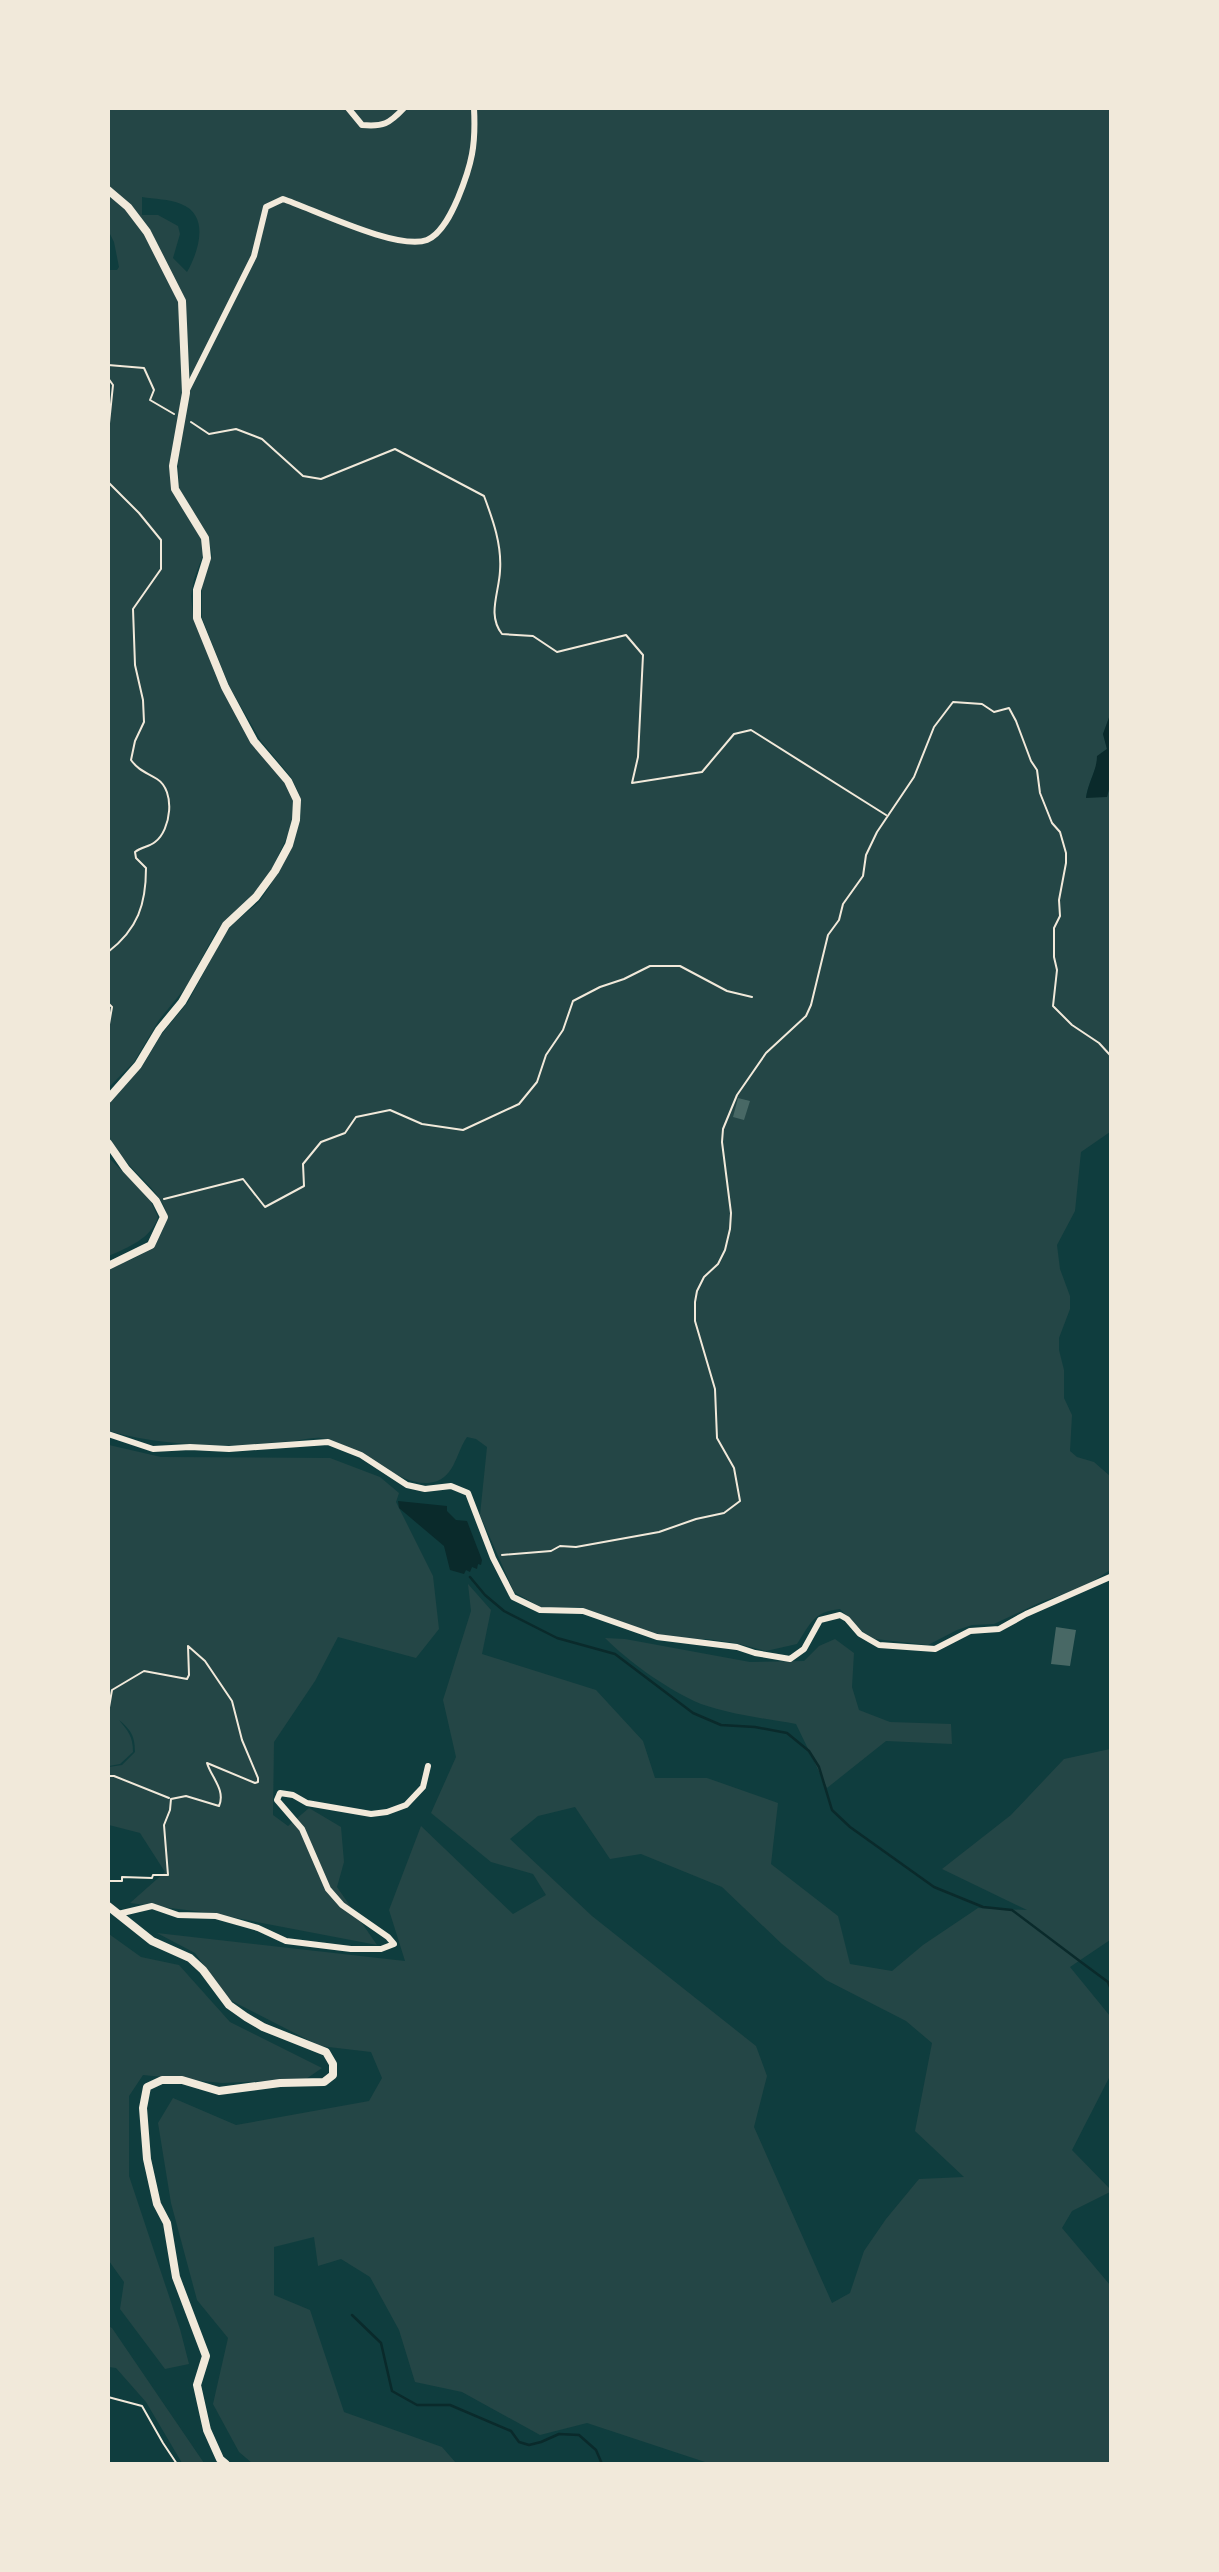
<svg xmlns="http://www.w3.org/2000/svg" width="1219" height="2572" viewBox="0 0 1219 2572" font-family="'Nunito Sans',sans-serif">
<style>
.green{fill:#244646;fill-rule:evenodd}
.water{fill:#0a2a2b}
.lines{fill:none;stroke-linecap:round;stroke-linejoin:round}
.stream{stroke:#0a2a2b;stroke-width:2.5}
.building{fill:#486865}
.path{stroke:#f1e9da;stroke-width:2}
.minor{stroke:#f1e9da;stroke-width:6}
.tertiary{stroke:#f1e9da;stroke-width:8}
</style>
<rect width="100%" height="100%" fill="#0f3d3e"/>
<path class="green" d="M 109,109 L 1110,109 L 1110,715 L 1103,734 L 1107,749 L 1101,753 C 1096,769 1089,781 1086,797 L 1107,797 L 1110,785 L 1110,1132 L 1081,1152 L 1075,1211 L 1057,1245 L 1060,1269 L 1070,1296 L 1070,1309 L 1059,1338 L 1059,1350 L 1064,1370 L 1064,1398 L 1072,1415 L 1070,1451 L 1077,1457 L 1094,1462 L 1110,1476 L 1110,1570 L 1086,1586 L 1041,1602 L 994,1624 L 972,1625 L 957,1630 L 928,1645 L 875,1639 L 863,1632 L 840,1609 C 813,1612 811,1623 797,1644 L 766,1651 L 735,1643 L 707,1639 L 684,1639 L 653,1633 L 580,1607 L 542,1608 L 514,1592 L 480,1515 L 487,1447 L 476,1439 L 467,1437 C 455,1454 455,1481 428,1483 C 396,1485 357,1444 321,1438 C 313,1437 303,1440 294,1441 C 277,1442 259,1444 241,1445 C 196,1446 152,1443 109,1431 L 109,1269 C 140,1255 159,1253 167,1215 C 162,1187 114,1161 109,1134 C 107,1125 109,1114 108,1105 L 143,1065 L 161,1035 L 188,1002 L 224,935 L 234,923 L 259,902 L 268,889 L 286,857 L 301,816 L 300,796 L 291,777 L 261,741 L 229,686 L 202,618 L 202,586 L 212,555 L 209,542 L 179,488 L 178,463 L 181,441 L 171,458 L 171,487 L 203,542 L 203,555 L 194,579 L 191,596 L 193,615 L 216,676 L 284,780 L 294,802 L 292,826 L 271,871 L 255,895 L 229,917 L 217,930 L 186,987 L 159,1020 L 134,1062 L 109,1087 L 108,270 L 117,270 L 119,267 L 114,242 L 109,232 ZM 142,197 C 154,199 169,199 181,204 C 210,215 199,251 187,272 L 173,258 L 180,234 L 178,226 L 158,215 L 142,215 Z
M 108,1157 L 149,1198 L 158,1217 C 151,1239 128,1247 109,1256 Z
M 109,1445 L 161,1457 L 330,1458 L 380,1477 L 399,1493 L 396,1502 L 433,1576 L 439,1629 L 416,1658 L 338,1637 L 315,1681 L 274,1742 L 273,1815 L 288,1826 L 309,1808 L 341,1827 L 344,1862 L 337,1887 L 377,1945 L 210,1913 L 130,1903 L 165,1872 L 140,1833 L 109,1825 L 109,1767 L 122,1765 L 135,1752 C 135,1736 131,1730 119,1720 C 128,1731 133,1736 133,1752 L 120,1764 L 109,1766 Z
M 468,1584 L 491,1610 L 482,1654 L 596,1690 L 643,1741 L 655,1778 L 707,1778 L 778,1803 L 771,1864 L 838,1916 L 850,1964 L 892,1971 L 923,1945 L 978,1908 L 1027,1910 L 942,1869 L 1011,1815 L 1064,1759 L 1110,1749 L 1110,1940 L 1070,1967 L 1110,2016 L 1110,2076 L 1072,2150 L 1110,2189 L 1110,2192 L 1072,2211 L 1062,2228 L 1110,2285 L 1110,2463 L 711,2464 L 587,2423 L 540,2435 L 462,2392 L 415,2382 L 399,2330 L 370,2277 L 341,2259 L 318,2266 L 314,2237 L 274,2247 L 274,2295 L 310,2310 L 344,2412 L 442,2447 L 456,2463 L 252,2463 L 239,2452 L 213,2404 L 228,2338 L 197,2300 L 171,2203 L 158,2123 L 173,2098 L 236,2125 L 369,2101 L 382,2078 L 371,2052 L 320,2046 L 228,1999 L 195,1953 L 157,1933 L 405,1961 L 389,1910 L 421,1826 L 513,1914 L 546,1895 L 533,1874 L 491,1862 L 431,1813 L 456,1757 L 443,1700 L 471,1611 ZM 575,1807 L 610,1859 L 641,1854 L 722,1887 L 782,1944 L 826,1980 L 906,2021 L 932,2043 L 915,2131 L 964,2177 L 919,2179 L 886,2219 L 864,2251 L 850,2293 L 832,2303 L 754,2127 L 767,2076 L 756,2046 L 592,1916 L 510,1839 L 538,1816 Z
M 605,1638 L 625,1639 L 750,1662 L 804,1661 L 819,1646 L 835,1639 L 854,1653 L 852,1687 L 859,1710 L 890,1722 L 951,1724 L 952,1744 L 886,1741 L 827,1788 L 796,1724 C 768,1719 720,1713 694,1701 C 663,1686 629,1662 605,1638 Z
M 109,1934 L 141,1957 L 179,1965 L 230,2022 L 322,2068 L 306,2079 L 222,2083 L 143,2075 L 129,2096 L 129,2176 L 180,2329 L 189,2364 L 165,2369 L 120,2309 L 124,2282 L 109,2261 Z
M 108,2326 L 112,2328 L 204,2463 L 182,2463 L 146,2402 L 116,2368 L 109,2367 Z"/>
<path class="water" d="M 1110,715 L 1110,785 L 1107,797 L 1086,798 C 1088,783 1097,770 1097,756 L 1107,749 L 1103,734 Z
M 398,1501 L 447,1506 L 447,1511 L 456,1520 L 467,1521 L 482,1560 L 481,1565 L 478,1564 L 477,1569 L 472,1567 L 470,1572 L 466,1570 L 464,1574 L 450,1570 L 444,1546 L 399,1508 Z"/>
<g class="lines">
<path class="stream" d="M 470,1577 L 485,1595 L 504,1611 L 557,1638 L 615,1654 L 693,1713 L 721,1725 L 755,1727 L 787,1733 L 809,1751 L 819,1767 L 832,1810 L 850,1827 L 934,1887 L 983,1907 L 1012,1910 L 1081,1962 L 1108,1982 L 1110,1987
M 352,2315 L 381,2343 L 392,2391 L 417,2405 L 450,2405 L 511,2431 L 519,2442 L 529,2445 L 541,2442 L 559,2434 L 579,2435 L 596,2450 L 602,2464"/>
</g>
<path class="building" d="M 738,1098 L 750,1101 L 744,1120 L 733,1117 Z
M 1056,1627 L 1076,1630 L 1070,1666 L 1051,1664 Z"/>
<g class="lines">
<path class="path" d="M 108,365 L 144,368 L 154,390 L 150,400 L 174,414
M 108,378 L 113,385 L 108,433
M 191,422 L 209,434 L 236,429 L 262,439 L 303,476 L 321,479 L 395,449 L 484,496 C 493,520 502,545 500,571 C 499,593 487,615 502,634 L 533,636 L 557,652 L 626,635 L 643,655 L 638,757 L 632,783 L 702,772 L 734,734 L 751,730 L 886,815
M 108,482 L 139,513 L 161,540 L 161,569 L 133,609 L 135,665 L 143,700 L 144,722 L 135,741 L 131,760 C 139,771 146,772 157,779 C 176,791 171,830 155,842 C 149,847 141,847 135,852 L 136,858 L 146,868 C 146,904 138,929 108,952
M 108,1003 L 112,1007 L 108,1030
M 164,1199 L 243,1179 L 265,1207 L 304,1186 L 303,1164 L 321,1142 L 345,1133 L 356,1117 L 390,1110 L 422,1124 L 463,1130 L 519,1104 L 537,1082 L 546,1055 L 563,1030 L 573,1001 L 600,987 L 624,979 L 650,966 L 680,966 L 727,991 L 752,997
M 502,1555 L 551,1551 L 560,1546 L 576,1547 L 659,1532 L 696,1519 L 724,1513 L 740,1501 L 734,1468 L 717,1438 L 715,1389 L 695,1321 L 695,1302 L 697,1291 L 704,1277 L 718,1264 L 725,1250 L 730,1229 L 731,1213 L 722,1142 L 723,1129 L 737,1095 L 766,1053 L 806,1016 L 811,1005 L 828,935 L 839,920 L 843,904 L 863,876 L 866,855 L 877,832 L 914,777 L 934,727 L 953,702 L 982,704 L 994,712 L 1009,708 L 1016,721 L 1031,761 L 1037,770 L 1040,793 L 1052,823 L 1060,832 L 1066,853 L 1066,863 L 1059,900 L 1060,916 L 1054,928 L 1054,957 L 1057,970 L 1053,1006 L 1072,1025 L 1099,1043 L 1110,1055
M 108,1713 L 112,1690 L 144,1671 L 187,1679 L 189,1675 L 188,1646 L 205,1661 L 232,1701 L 242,1740 L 258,1778 L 258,1782 L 255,1783 L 207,1763 C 211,1777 226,1790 219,1806 L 186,1796 L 171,1799 L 170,1810 L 164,1825 L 168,1875 L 153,1875 L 152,1878 L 122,1877 L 122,1881 L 108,1881
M 108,1776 L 114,1776 L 169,1798
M 108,2397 L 142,2406 L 163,2443 L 177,2464"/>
<path class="minor" d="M 348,108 L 362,125 C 383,127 389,124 404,108
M 186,392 L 254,256 L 266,207 L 283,199 C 315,210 398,251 427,240 C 442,234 452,212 458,198 C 472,164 476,145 474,108
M 108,1434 L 153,1449 L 190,1447 L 229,1449 L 328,1442 L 361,1455 L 407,1485 L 425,1489 L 451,1486 L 468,1493 L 493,1558 L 513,1597 L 540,1610 L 583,1611 L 657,1637 L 737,1647 L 755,1653 L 790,1659 L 804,1649 L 820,1620 L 840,1615 L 847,1619 L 860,1634 L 879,1645 L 935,1649 L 970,1631 L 999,1629 L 1026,1614 L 1110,1577
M 118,1914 L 152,1906 L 178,1915 L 216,1916 L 258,1928 L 286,1941 L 351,1949 L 381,1949 L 394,1944 L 388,1937 L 342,1905 L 328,1889 L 302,1829 L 277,1800 L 280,1793 L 293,1795 L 307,1803 L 371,1814 L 387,1812 L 406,1805 L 423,1787 L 428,1766"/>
<path class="tertiary" d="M 108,190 L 128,207 L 147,232 L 182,301 L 186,393 L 173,466 L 175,489 L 205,538 L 207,558 L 197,590 L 197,618 L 225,687 L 254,741 L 288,781 L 297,800 L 296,820 L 289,845 L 275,871 L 256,897 L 226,925 L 182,1002 L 159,1030 L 138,1065 L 108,1099
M 108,1143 L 126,1169 L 156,1201 L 164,1217 L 151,1245 L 108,1266
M 108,1906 L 152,1941 L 190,1958 L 203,1970 L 229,2005 L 246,2017 L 263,2027 L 326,2052 L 333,2064 L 333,2075 L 324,2082 L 280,2083 L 219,2091 L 182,2080 L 162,2080 L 147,2087 L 143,2108 L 147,2159 L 157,2204 L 167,2223 L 176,2277 L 206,2356 L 197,2385 L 207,2430 L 220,2459 L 226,2464"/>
</g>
<rect width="1219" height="2572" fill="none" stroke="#f1e9da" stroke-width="220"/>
</svg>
